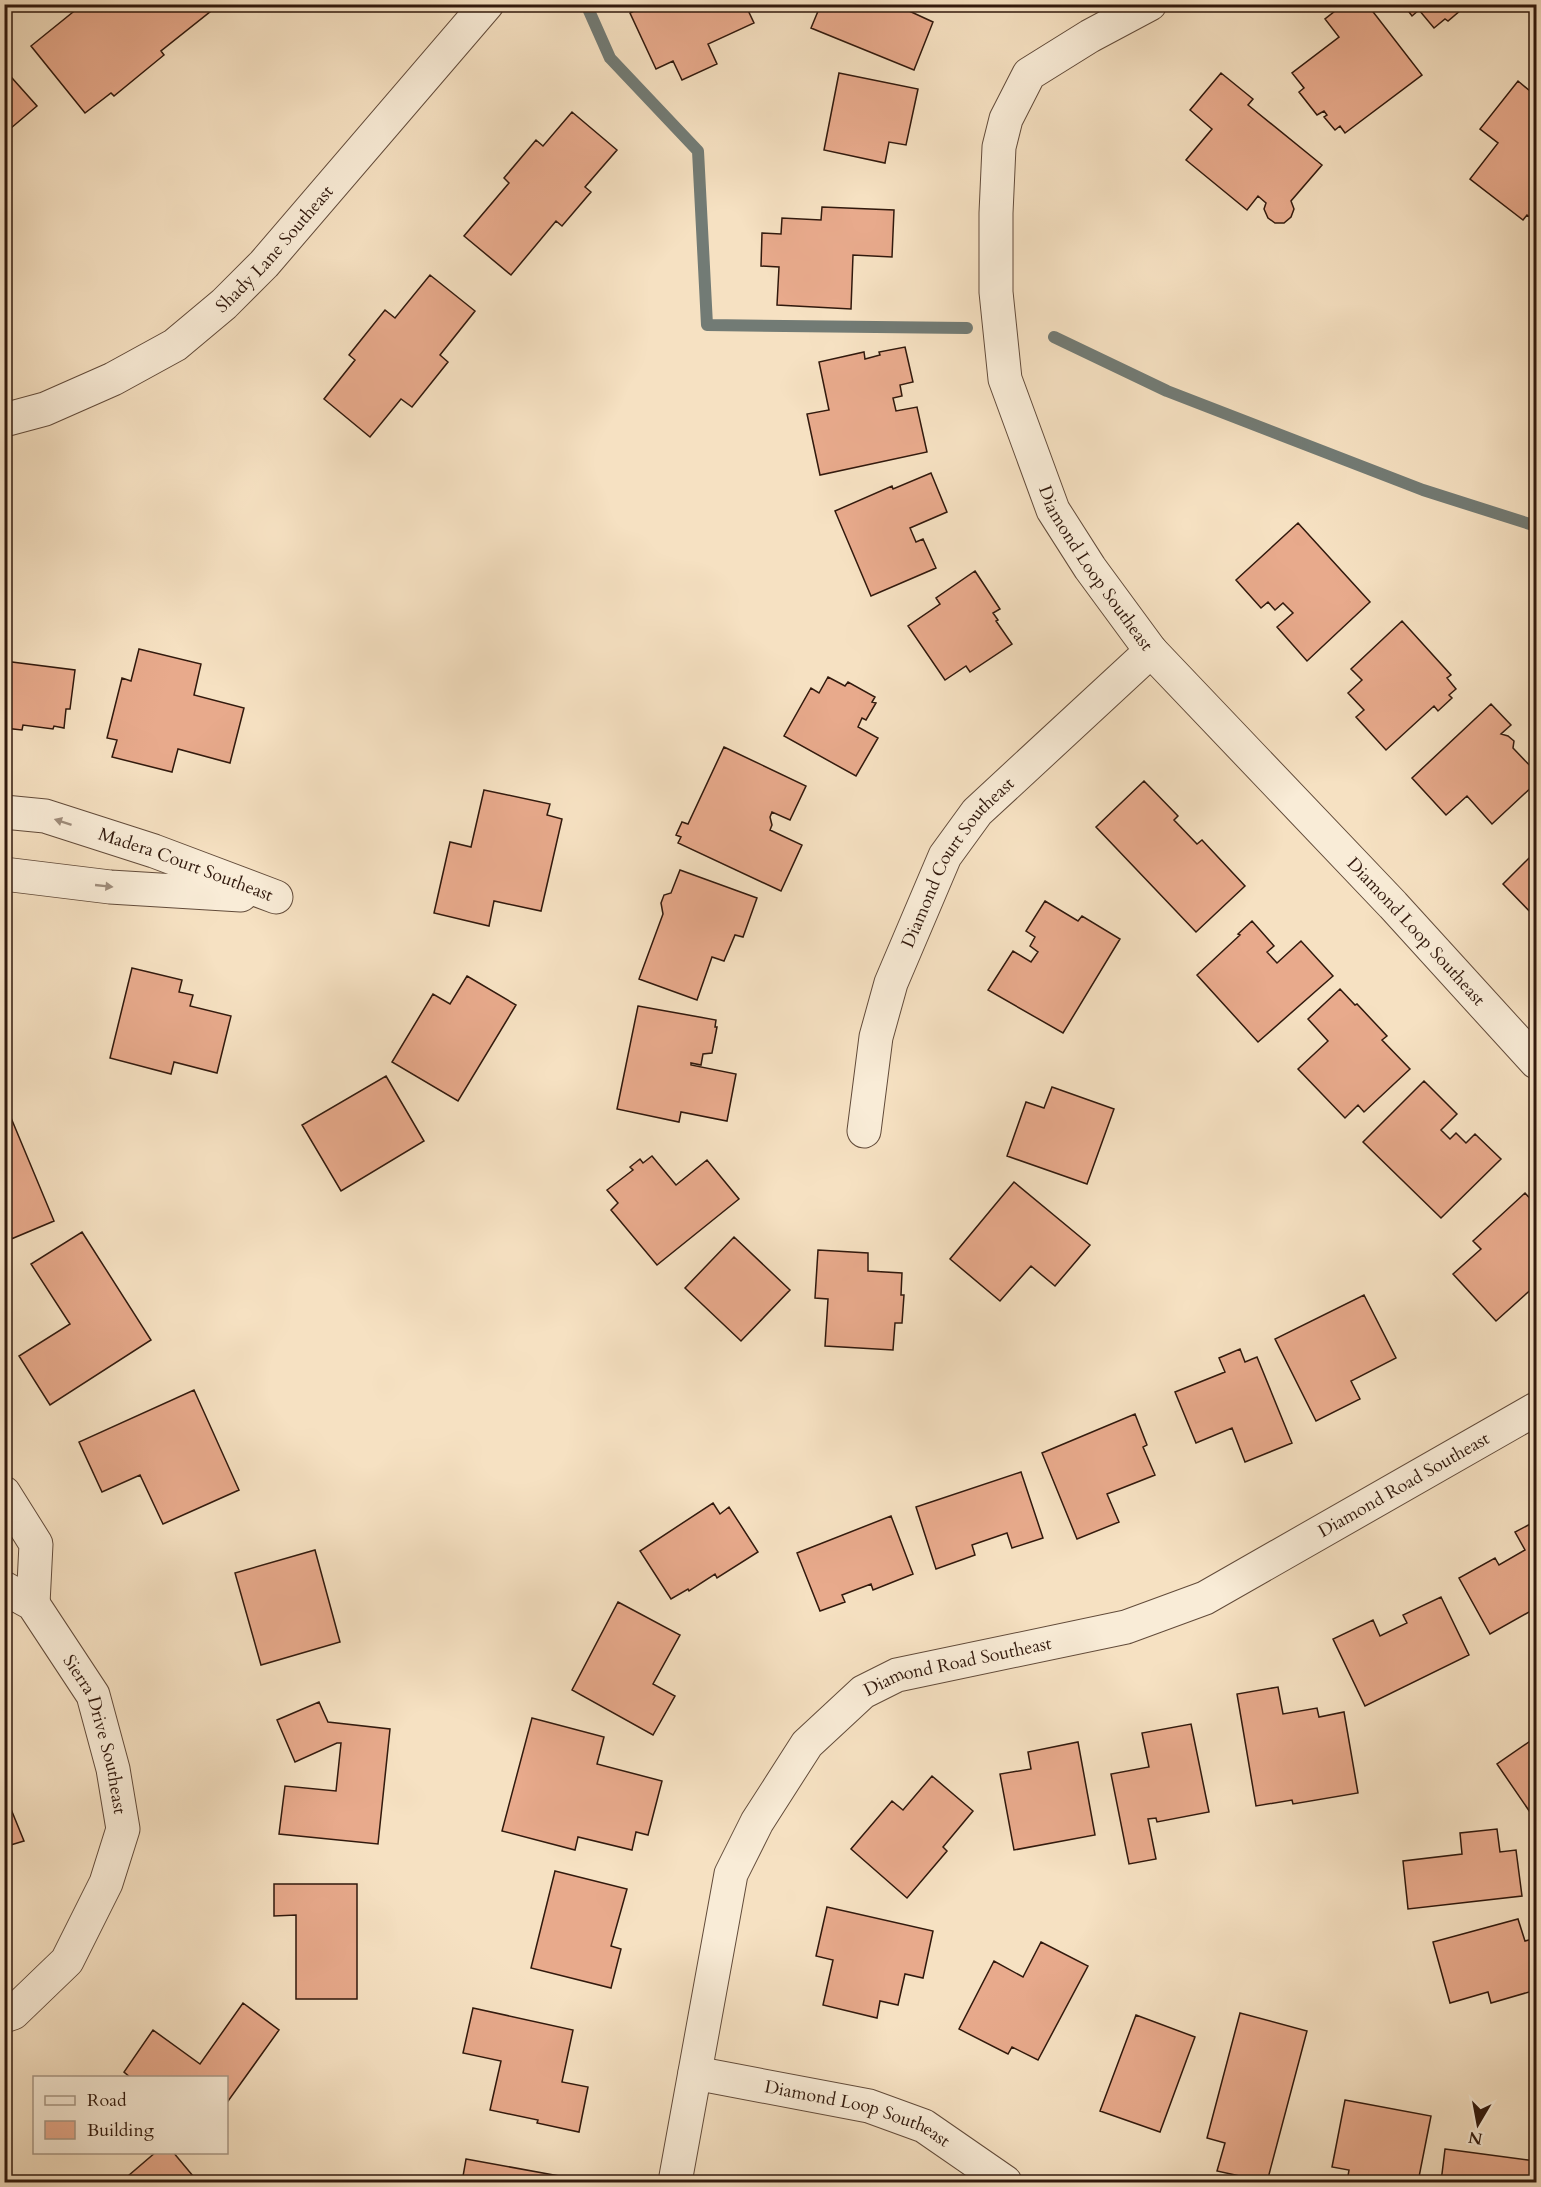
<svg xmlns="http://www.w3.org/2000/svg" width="1541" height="2187" viewBox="0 0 1541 2187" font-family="Cardo,serif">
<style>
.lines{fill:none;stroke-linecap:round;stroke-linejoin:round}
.stream{stroke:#727b75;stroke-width:12}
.building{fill:#e8aa8c;stroke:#31190d;stroke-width:1.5}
.minor-casing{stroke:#624b3a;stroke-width:35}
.minor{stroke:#f9ecd7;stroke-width:33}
.oneway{fill:#9f8d7c}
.labels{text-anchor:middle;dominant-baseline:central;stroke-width:6;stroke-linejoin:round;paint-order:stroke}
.street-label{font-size:18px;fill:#31190d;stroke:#f9ecd7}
</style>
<rect width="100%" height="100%" fill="#f6e1c2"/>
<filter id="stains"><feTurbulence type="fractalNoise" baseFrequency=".00333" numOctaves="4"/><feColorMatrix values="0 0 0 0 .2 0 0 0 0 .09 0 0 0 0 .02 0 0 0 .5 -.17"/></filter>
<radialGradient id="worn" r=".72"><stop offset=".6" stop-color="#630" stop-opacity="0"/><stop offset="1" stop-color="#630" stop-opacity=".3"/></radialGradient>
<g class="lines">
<path class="stream" d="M 586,4 L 610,58 L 698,151 L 707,325 L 967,328
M 1054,337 L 1167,391 L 1423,490 L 1536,526"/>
</g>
<path class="building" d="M 83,4 L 206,4 L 211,11 L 161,51 L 164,55 L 114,96 L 111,93 L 85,113 L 31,46 Z
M 648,4 L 745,4 L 754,23 L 708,44 L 717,64 L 682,80 L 673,61 L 656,69 L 630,13 Z
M 821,4 L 894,4 L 933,22 L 914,70 L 811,28 Z
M 1344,4 L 1367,4 L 1422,75 L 1345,133 L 1340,126 L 1335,130 L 1324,117 L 1327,115 L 1324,111 L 1317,115 L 1299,92 L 1304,88 L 1292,73 L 1339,37 L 1325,19 Z
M 1403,4 L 1468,4 L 1448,21 L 1445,19 L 1434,28 L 1419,10 L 1412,16 Z
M 4,69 L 37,106 L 4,134 Z
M 839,73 L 918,89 L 906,145 L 889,142 L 885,163 L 824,150 Z
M 1221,73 L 1253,99 L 1248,105 L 1322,165 L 1291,201 L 1294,209 L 1291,217 L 1284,223 L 1275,223 L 1268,218 L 1264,209 L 1266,203 L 1258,196 L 1247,210 L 1186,160 L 1212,129 L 1190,110 Z
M 1518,81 L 1536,96 L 1536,222 L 1527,215 L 1523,220 L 1470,179 L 1498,143 L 1480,129 Z
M 572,112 L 617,150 L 585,187 L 591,192 L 562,226 L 556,221 L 511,275 L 464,236 L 509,183 L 504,178 L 536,140 L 543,146 Z
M 822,207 L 894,210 L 892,257 L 853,255 L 851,309 L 777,305 L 779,267 L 761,266 L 762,233 L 781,234 L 782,218 L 821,220 Z
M 430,275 L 475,311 L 440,355 L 448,362 L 412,407 L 401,399 L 370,437 L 324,399 L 355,360 L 349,355 L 385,310 L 395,318 Z
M 905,347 L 913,382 L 900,385 L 902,396 L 893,398 L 896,411 L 917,407 L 927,452 L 820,475 L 807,414 L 829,410 L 819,362 L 864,352 L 865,359 L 880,355 L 879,352 Z
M 931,473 L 947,512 L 910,528 L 916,542 L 923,539 L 936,568 L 871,596 L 835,511 L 892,486 L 893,489 Z
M 1298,523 L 1370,602 L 1307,661 L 1277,627 L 1293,613 L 1283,603 L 1275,610 L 1268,602 L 1261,608 L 1236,580 Z
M 975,571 L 1000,609 L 993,613 L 998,620 L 996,621 L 1012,644 L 970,672 L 966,666 L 945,680 L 908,626 L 940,604 L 936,598 Z
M 1402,621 L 1451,675 L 1447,678 L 1456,689 L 1449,695 L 1452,698 L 1438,711 L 1434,706 L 1386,750 L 1356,717 L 1364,710 L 1348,693 L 1362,680 L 1351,669 Z
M 139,649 L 201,664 L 194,695 L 244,708 L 230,763 L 178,749 L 172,772 L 112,757 L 117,740 L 107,738 L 122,678 L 131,681 Z
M 4,661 L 75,670 L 70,709 L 66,709 L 64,728 L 54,726 L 53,729 L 23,725 L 22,730 L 4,728 Z
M 828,677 L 845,686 L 848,682 L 875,697 L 872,702 L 876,703 L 866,720 L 862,718 L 858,727 L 878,738 L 856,776 L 784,736 L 811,688 L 819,693 Z
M 1491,704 L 1511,725 L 1501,734 L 1508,736 L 1514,741 L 1513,748 L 1536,772 L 1536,783 L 1492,824 L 1467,796 L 1446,815 L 1412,778 Z
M 724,747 L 806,786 L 790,820 L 772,812 L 770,817 L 772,825 L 770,830 L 802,845 L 781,891 L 678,843 L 681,837 L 676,835 L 682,822 L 688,824 Z
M 1144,781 L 1178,816 L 1174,820 L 1197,844 L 1202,840 L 1245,886 L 1196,932 L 1096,827 Z
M 484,790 L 550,804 L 547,815 L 562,819 L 541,911 L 494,901 L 489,926 L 434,913 L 450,842 L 471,847 Z
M 1536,851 L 1536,918 L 1503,884 Z
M 680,870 L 757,898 L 743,937 L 735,935 L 724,961 L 712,957 L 697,1000 L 639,979 L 663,914 L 661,903 L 664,895 L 671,893 Z
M 1045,901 L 1078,921 L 1082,916 L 1120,939 L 1063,1033 L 988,990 L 1013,951 L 1031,962 L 1038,952 L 1030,946 L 1035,937 L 1026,931 Z
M 1252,921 L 1274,946 L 1267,952 L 1277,963 L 1301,941 L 1333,976 L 1258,1042 L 1197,975 L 1240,935 L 1238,934 Z
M 132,968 L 182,980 L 179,992 L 193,995 L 190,1006 L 231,1016 L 217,1073 L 174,1062 L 171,1074 L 110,1058 Z
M 467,976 L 516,1005 L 458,1101 L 392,1062 L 433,994 L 450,1004 Z
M 1340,989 L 1355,1005 L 1357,1004 L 1387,1036 L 1382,1040 L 1410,1069 L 1364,1112 L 1358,1105 L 1345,1118 L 1298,1069 L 1328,1041 L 1308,1019 Z
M 638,1006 L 716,1020 L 715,1027 L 717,1027 L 712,1053 L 703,1054 L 701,1065 L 691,1063 L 691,1065 L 736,1074 L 727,1121 L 681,1112 L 679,1122 L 617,1109 Z
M 386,1076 L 424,1141 L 341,1191 L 302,1125 Z
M 1424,1081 L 1457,1114 L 1441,1130 L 1450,1139 L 1456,1133 L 1466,1143 L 1475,1134 L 1501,1159 L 1441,1218 L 1363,1142 Z
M 1052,1087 L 1114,1109 L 1087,1184 L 1007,1156 L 1026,1102 L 1044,1108 Z
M 9,1113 L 54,1221 L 4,1242 L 4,1115 Z
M 652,1156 L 676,1185 L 707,1160 L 739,1199 L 657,1265 L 611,1210 L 618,1203 L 607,1190 L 633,1170 L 630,1167 L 640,1159 L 643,1163 Z
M 1014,1182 L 1090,1245 L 1055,1286 L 1031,1266 L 1000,1301 L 950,1259 Z
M 1525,1193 L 1536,1205 L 1536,1285 L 1496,1321 L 1453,1274 L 1481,1249 L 1473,1241 Z
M 82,1232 L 151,1340 L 50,1405 L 19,1356 L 70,1324 L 31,1264 Z
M 734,1237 L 790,1290 L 741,1341 L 685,1288 Z
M 818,1250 L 868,1253 L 868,1271 L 902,1273 L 901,1295 L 904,1295 L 902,1323 L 895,1323 L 893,1350 L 825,1346 L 828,1299 L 815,1298 Z
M 1364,1295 L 1396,1358 L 1351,1381 L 1360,1399 L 1316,1421 L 1275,1339 Z
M 1240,1349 L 1245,1362 L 1257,1357 L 1292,1443 L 1245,1462 L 1232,1428 L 1196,1443 L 1175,1392 L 1225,1372 L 1219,1358 Z
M 194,1390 L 239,1490 L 163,1524 L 140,1475 L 102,1492 L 79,1442 Z
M 1135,1414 L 1147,1445 L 1143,1447 L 1155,1475 L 1107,1494 L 1119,1522 L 1077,1539 L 1042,1453 Z
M 1021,1472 L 1043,1538 L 1012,1548 L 1007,1533 L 972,1545 L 975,1555 L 936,1569 L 916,1507 Z
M 713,1503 L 720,1514 L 729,1507 L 758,1552 L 717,1578 L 715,1574 L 689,1591 L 688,1589 L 671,1599 L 640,1551 Z
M 891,1516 L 913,1574 L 873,1590 L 871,1584 L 842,1595 L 845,1602 L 820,1611 L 797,1553 Z
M 1536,1521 L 1536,1608 L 1490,1634 L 1459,1578 L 1495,1558 L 1499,1565 L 1525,1550 L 1515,1532 Z
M 315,1550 L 340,1642 L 261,1665 L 235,1573 Z
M 1441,1597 L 1469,1655 L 1365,1706 L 1333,1639 L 1373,1620 L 1380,1636 L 1407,1623 L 1403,1615 Z
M 618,1602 L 680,1635 L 653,1684 L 675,1696 L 653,1735 L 572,1690 Z
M 1278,1687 L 1283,1714 L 1317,1708 L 1319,1717 L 1344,1712 L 1358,1793 L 1293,1804 L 1292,1800 L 1256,1806 L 1237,1694 Z
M 319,1702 L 328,1722 L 390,1729 L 378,1844 L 279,1834 L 285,1786 L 336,1791 L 341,1743 L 337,1743 L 295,1762 L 277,1720 Z
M 532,1718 L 604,1737 L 597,1764 L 662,1781 L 648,1835 L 636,1832 L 632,1850 L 578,1837 L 575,1850 L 502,1831 Z
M 1191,1724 L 1209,1812 L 1157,1822 L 1156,1818 L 1148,1819 L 1156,1859 L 1129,1864 L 1111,1774 L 1149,1767 L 1142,1733 Z
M 1536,1737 L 1536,1811 L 1532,1815 L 1497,1764 Z
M 1078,1742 L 1095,1835 L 1014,1850 L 1000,1774 L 1031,1769 L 1028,1752 Z
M 932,1776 L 973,1811 L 943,1847 L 947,1851 L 907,1898 L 851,1849 L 892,1801 L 903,1810 Z
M 4,1792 L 24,1841 L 4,1847 Z
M 1497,1829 L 1500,1852 L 1516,1850 L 1522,1896 L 1408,1909 L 1403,1861 L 1462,1854 L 1460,1833 Z
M 555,1871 L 627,1889 L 611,1946 L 621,1949 L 611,1988 L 531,1968 Z
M 274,1884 L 357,1884 L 357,1999 L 296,1999 L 296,1915 L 274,1916 Z
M 827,1907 L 933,1931 L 923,1978 L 905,1974 L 898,2005 L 880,2001 L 877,2018 L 823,2005 L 833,1960 L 816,1956 Z
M 1518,1919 L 1525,1941 L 1536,1938 L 1536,1990 L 1491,2003 L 1488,1992 L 1450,2003 L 1433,1942 Z
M 1041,1942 L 1088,1966 L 1038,2060 L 1012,2047 L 1008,2054 L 959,2029 L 994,1961 L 1023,1977 Z
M 243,2003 L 279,2030 L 226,2104 L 226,2078 L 131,2078 L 124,2072 L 153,2030 L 200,2064 Z
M 473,2008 L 573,2030 L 562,2082 L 588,2087 L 579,2132 L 537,2123 L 538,2120 L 490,2110 L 501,2061 L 463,2053 Z
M 1240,2013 L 1307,2031 L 1267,2182 L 1217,2171 L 1225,2143 L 1207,2138 Z
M 1136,2015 L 1195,2037 L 1160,2132 L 1100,2111 Z
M 1345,2100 L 1431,2116 L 1418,2182 L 1364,2181 L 1364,2182 L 1347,2182 L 1349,2170 L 1332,2167 Z
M 1445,2149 L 1536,2161 L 1536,2182 L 1441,2182 Z
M 156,2152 L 173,2152 L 198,2182 L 121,2182 Z
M 466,2159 L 576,2179 L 575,2182 L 462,2182 Z"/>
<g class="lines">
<g class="minor-casing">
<g id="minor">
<path id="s1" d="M 1150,4 L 1090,36 L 1029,74 L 1006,119 L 999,147 L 996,213 L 996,292 L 1005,379 L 1053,510 L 1090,568 L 1151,651 L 1393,905 L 1536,1062"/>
<path id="s2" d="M 4,420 L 45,409 L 113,379 L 175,345 L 224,304 L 264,264 L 487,4"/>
<path id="s3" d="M 4,812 L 45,816 L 154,851 L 276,897"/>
<path d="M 4,874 L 110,887 L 241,895"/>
<path id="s4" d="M 864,1131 L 876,1037 L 891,983 L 945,856 L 977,812 L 1151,651"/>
<path d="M 4,1493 L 36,1544 L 33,1604"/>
<path id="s5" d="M 4,1588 L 33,1604 L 93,1695 L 113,1769 L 123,1829 L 106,1883 L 67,1961 L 13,2013 L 4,2016"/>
<path id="s6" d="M 695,2073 L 869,2106 L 924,2126 L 1005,2182"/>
<path id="s7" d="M 675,2182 L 731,1874 L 757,1822 L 807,1744 L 863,1692 L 897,1675 L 1126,1627 L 1205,1598 L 1536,1409"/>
</g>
</g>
<use href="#minor" class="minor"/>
</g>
<defs><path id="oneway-solid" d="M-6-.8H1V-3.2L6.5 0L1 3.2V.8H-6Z" transform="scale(1.5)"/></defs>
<g class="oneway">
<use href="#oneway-solid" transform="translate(63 822) rotate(-162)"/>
<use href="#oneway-solid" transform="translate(104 886) rotate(6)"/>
</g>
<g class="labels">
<g class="street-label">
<text stroke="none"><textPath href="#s2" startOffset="326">Shady Lane Southeast</textPath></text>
<text stroke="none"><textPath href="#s1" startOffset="663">Diamond Loop Southeast</textPath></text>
<text stroke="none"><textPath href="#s3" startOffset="190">Madera Court Southeast</textPath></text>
<text stroke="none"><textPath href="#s4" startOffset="290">Diamond Court Southeast</textPath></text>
<text stroke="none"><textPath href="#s1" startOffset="1149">Diamond Loop Southeast</textPath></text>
<text stroke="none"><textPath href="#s7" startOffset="1125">Diamond Road Southeast</textPath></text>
<text stroke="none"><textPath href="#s7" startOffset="639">Diamond Road Southeast</textPath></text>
<text stroke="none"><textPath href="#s5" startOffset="180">Sierra Drive Southeast</textPath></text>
<text stroke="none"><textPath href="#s6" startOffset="168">Diamond Loop Southeast</textPath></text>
</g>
</g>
<rect width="1541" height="2187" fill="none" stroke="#f6e1c2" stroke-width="24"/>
<rect x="6" y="6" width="1529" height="2175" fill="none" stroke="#31190d" stroke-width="3"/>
<rect x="12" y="12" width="1517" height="2163" fill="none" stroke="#31190d" stroke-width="1.5"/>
<rect x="33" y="2076" width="195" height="78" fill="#f9ecd7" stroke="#a99886" stroke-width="1.5"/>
<rect x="45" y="2096" width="30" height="9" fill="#f9ecd7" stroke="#a99886" stroke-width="1.5"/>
<text x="87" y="2106" font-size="18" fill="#31190d">Road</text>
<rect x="45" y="2121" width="30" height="18" fill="#e8aa8c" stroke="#a99886" stroke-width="1.5"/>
<text x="87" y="2136" font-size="18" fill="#31190d">Building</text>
<g transform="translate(1478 2124) rotate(190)" stroke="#f9ecd7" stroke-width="4.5" paint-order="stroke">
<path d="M0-4.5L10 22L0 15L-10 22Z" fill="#31190d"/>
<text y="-9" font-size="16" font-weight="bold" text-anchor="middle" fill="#31190d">N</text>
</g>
<rect width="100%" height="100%" filter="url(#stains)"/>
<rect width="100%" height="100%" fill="url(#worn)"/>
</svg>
